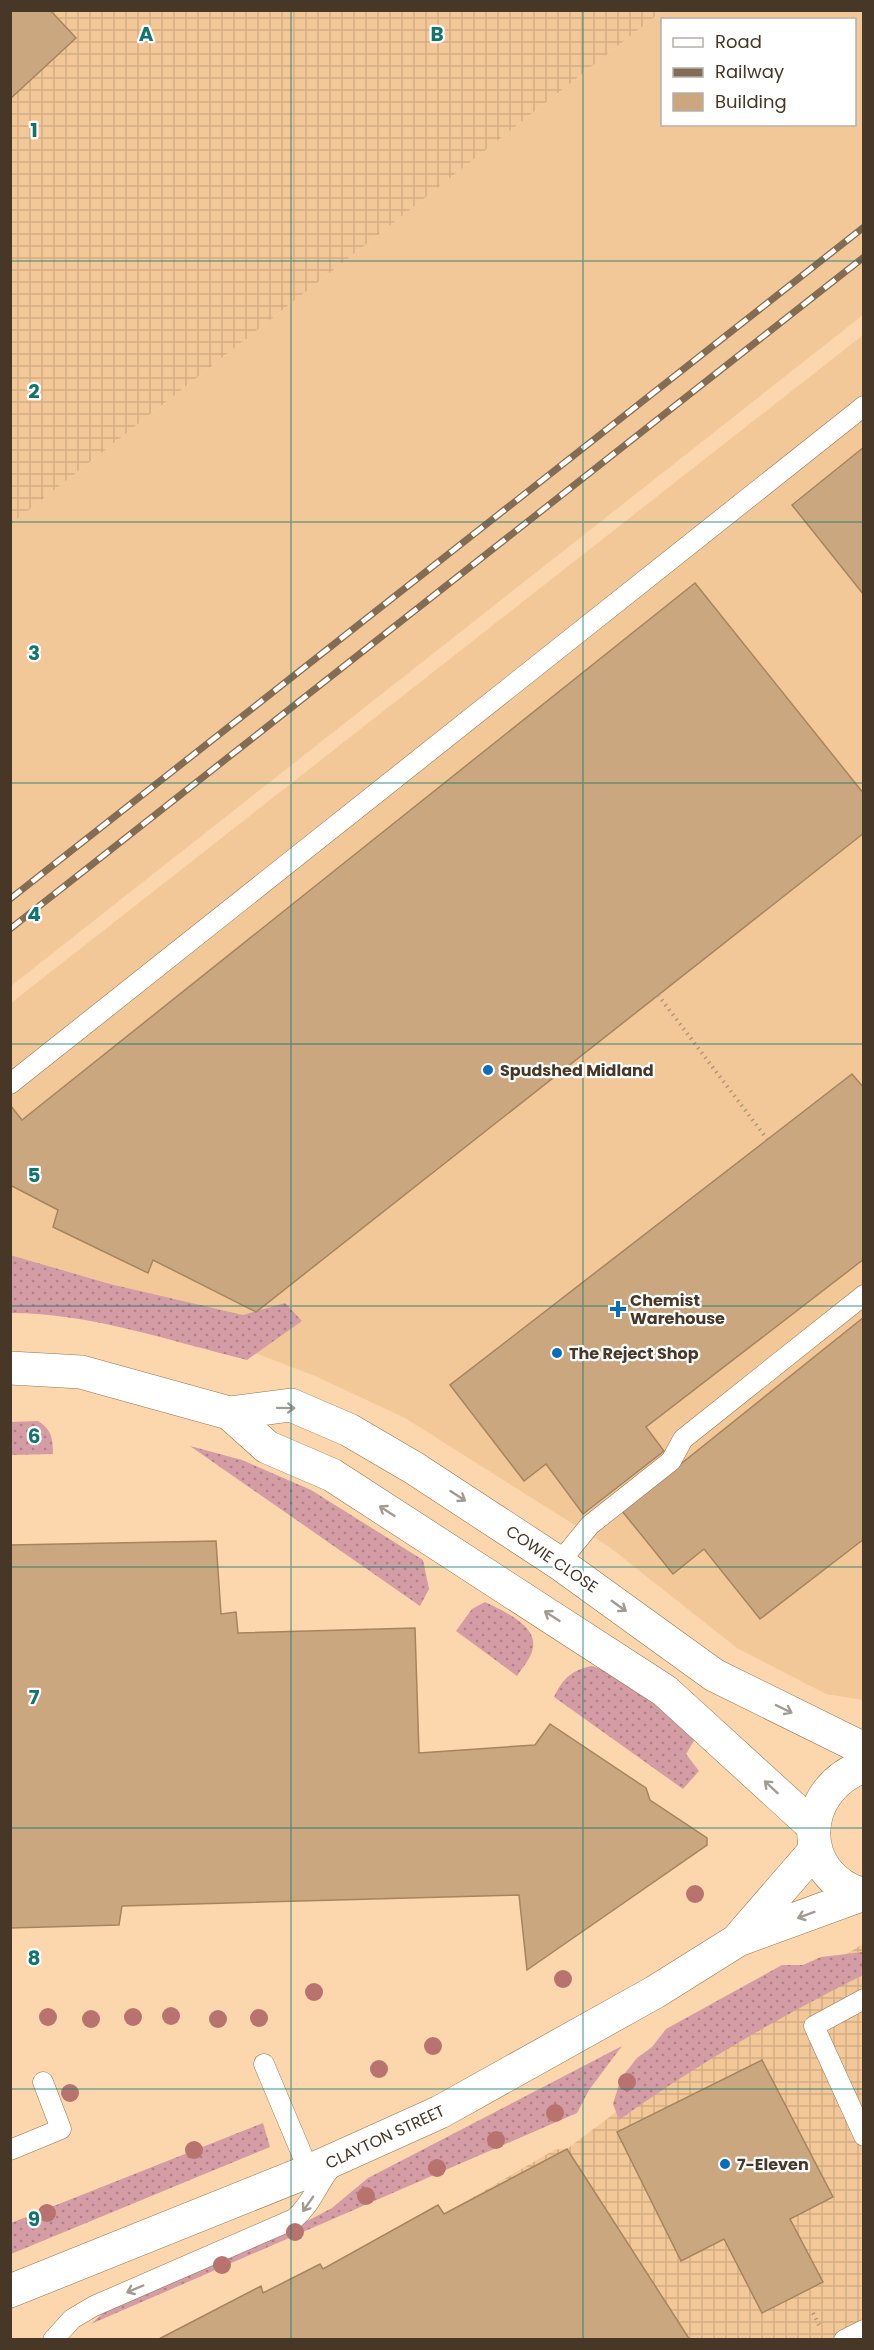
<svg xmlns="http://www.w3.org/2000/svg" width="874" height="2350" viewBox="0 0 874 2350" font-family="Poppins,sans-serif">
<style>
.built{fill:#f3c899;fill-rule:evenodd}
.industrial{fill:url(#industrial-grid)}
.grass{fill:url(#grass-dots)}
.building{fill:#cba77f;stroke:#a7845e;stroke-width:1.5}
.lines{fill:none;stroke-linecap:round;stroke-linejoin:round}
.lane-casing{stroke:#95744d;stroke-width:21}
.street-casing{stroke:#95744d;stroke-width:34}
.secondary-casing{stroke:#95744d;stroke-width:34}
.path{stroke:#b49778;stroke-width:4;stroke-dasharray:1.5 4.5;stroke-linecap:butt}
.lane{stroke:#fff;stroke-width:20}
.street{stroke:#fff;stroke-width:33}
.secondary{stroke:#fff;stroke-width:33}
.rail-casing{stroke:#826c53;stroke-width:7}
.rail{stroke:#fff;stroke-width:4.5;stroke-dasharray:14;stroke-linecap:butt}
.tree{fill:#b8736e}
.oneway{stroke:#a29b93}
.grid{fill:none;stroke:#0f766e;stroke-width:1.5;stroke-opacity:0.55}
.poi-dot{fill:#086eba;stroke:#fff;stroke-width:2}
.labels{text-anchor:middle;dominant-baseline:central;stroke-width:4.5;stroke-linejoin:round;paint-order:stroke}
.poi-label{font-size:16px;font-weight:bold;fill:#463727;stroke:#fff;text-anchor:start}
.street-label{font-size:16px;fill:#463727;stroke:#fff}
.grid-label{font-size:20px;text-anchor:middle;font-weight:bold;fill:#0f766e;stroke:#fff;stroke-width:4.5;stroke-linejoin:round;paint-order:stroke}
</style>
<defs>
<pattern id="industrial-grid" width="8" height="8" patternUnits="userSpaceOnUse" patternTransform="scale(1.5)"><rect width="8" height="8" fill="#f3c899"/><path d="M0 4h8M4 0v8" fill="none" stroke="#d2ac84"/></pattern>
<pattern id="grass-dots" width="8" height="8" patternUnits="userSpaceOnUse" patternTransform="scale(1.5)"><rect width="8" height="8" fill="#d49ca4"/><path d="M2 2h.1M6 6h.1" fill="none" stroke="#ae8086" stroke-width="1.8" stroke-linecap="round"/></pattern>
</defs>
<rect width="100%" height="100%" fill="#fcd6ad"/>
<path class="built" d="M 662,11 L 863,11 L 863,315 L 11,986 L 11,524 ZM 662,20 L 854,20 L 854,124 L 662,124 Z
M 863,335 L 863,1700 L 826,1694 L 737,1648 L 608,1546 L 405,1418 L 315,1376 L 203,1333 L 11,1289 L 11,1003 Z"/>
<path class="industrial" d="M 11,11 L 662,11 L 11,524 Z
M 863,1944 L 863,2339 L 164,2340 L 444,2214 L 556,2149 L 567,2149 L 749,2012 Z"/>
<path class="grass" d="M 10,1255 L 110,1284 L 243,1315 L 285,1303 L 302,1321 L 247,1360 C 170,1341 90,1313 11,1313 Z
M 38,1421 C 51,1429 53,1438 53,1454 L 11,1455 L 11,1422 Z
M 190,1446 L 242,1460 L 311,1490 L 423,1560 L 429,1589 L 420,1606 Z
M 485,1602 C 501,1610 537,1625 533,1647 C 532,1657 523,1667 517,1676 L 456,1631 L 472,1609 Z
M 592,1666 C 634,1680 666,1706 695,1739 L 686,1754 L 699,1771 L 683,1789 L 554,1697 C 563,1678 572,1670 592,1666 Z
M 863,1952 L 863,1975 C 778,2018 697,2064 619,2120 L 613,2104 L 621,2078 L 637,2058 L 652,2047 L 666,2029 L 782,1965 L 803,1965 L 821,1957 Z
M 622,2046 L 589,2090 L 577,2113 L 91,2324 L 113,2304 L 294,2228 L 332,2208 L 368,2178 Z
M 263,2123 L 270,2147 L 11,2254 L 11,2223 Z"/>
<path class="building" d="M 10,10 L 50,10 L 76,38 L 10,99 Z
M 864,447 L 864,595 L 792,505 Z
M 695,583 L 864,794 L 864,833 L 256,1312 L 153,1260 L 148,1273 L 53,1227 L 58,1210 L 10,1185 L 10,1105 L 22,1120 Z
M 852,1074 L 864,1088 L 864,1259 L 646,1427 L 664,1451 L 583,1514 L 546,1464 L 524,1481 L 450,1385 Z
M 864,1317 L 864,1539 L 760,1619 L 704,1549 L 673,1574 L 622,1511 Z
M 216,1541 L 221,1614 L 236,1612 L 238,1633 L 415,1628 L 419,1753 L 535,1745 L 550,1724 L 646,1788 L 650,1800 L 707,1838 L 707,1845 L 527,1970 L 519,1895 L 122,1906 L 119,1925 L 10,1928 L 10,1545 Z
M 762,2060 L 833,2197 L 790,2219 L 823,2282 L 762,2313 L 724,2239 L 681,2261 L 617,2132 Z
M 567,2149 L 690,2340 L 157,2340 L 261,2286 L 263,2293 L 320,2264 L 323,2269 L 438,2205 L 444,2214 Z"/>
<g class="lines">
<g class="lane-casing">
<path id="lane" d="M 10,1084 L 864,406
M 559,1563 L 590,1525 L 671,1461 L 683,1439 L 864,1295
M 864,1999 L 814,2026 L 864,2136
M 264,2064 L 309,2171
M 10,2150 L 61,2129 L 43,2082
M 53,2340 L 72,2319 L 94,2306 L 294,2219 C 313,2203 318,2181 335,2163
M 844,2340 L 864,2330"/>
</g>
<g class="street-casing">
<path id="street" d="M 10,1368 L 81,1372 L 229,1413 L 291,1405 L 349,1430 L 414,1468 L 559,1563 L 714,1675 L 864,1749
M 229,1413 L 267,1447 L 332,1475 L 665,1691 L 814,1827"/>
</g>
<g class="secondary-casing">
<path id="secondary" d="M 864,1766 C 798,1790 796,1876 864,1895
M 739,1938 L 816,1849
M 10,2291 L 309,2171 L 440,2112 L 655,1992 L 738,1940 L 861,1895"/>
</g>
<path class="path" d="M 658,995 L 767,1139
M 813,2313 L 819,2325"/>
<use href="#lane" class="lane"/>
<use href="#street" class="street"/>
<use href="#secondary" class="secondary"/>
<g class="rail-casing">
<path id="rail" d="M 10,899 L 864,227
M 10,929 L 864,257"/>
</g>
<use href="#rail" class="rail"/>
</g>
<g class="tree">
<circle cx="695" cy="1894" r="9"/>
<circle cx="563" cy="1979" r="9"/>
<circle cx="314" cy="1992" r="9"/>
<circle cx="171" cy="2016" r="9"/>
<circle cx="48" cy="2017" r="9"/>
<circle cx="133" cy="2017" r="9"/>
<circle cx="259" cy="2018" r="9"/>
<circle cx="91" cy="2019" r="9"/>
<circle cx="218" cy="2019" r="9"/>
<circle cx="433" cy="2046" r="9"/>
<circle cx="379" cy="2069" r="9"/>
<circle cx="627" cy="2082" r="9"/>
<circle cx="70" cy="2093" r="9"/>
<circle cx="555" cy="2113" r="9"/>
<circle cx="496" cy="2140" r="9"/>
<circle cx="194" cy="2150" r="9"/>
<circle cx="437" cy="2168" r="9"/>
<circle cx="366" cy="2196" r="9"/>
<circle cx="47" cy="2213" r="9"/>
<circle cx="295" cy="2232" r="9"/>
<circle cx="222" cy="2265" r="9"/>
</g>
<defs><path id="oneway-shaft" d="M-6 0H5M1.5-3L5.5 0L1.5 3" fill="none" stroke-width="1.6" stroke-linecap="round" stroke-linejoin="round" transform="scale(1.5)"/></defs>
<g class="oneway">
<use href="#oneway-shaft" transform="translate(286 1408) rotate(1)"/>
<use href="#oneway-shaft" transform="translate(458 1496) rotate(33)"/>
<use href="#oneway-shaft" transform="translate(387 1511) rotate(-147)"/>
<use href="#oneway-shaft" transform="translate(619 1606) rotate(36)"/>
<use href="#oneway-shaft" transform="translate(552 1616) rotate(-147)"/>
<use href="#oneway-shaft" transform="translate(784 1709) rotate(26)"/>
<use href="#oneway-shaft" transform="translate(771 1787) rotate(-137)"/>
<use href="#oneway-shaft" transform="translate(806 1915) rotate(160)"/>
<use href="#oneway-shaft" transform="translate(308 2204) rotate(125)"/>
<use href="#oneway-shaft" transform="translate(135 2289) rotate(157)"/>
</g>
<path class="grid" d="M 291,10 L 291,2340M 583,10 L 583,2340M 10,261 L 864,261M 10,522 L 864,522M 10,783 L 864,783M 10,1044 L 864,1044M 10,1306 L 864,1306M 10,1567 L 864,1567M 10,1828 L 864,1828M 10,2089 L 864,2089"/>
<g class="poi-dot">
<circle cx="488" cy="1070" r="6"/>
<path d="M615 1300h6v6h6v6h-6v6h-6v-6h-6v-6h6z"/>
<circle cx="557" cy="1353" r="6"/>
<circle cx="725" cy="2164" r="6"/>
</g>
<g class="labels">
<g class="poi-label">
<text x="500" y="1070">Spudshed Midland</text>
<text x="630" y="1300">Chemist<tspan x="630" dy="18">Warehouse</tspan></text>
<text x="569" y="1353">The Reject Shop</text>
<text x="737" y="2164">7-Eleven</text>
</g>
<g class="street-label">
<text transform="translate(552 1559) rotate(34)">COWIE CLOSE</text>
<text transform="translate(385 2137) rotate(-25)">CLAYTON STREET</text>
</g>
</g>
<g class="grid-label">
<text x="146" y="41">A</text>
<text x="437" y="41">B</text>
<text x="34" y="137">1</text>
<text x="34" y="398">2</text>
<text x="34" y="660">3</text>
<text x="34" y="921">4</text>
<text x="34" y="1182">5</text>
<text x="34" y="1443">6</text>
<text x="34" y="1704">7</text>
<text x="34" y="1965">8</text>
<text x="34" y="2226">9</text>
</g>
<rect width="874" height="2350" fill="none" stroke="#463727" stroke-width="24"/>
<rect x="661" y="18" width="195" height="108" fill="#ffffff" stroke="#b5afa9" stroke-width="1.5"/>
<rect x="673" y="38" width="30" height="9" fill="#ffffff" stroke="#b5afa9" stroke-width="1.5"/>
<text x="715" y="48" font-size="18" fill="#463727">Road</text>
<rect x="673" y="68" width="30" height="9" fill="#826c53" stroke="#b5afa9" stroke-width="1.5"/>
<text x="715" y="78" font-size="18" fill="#463727">Railway</text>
<rect x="673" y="93" width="30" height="18" fill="#cba77f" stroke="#b5afa9" stroke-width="1.5"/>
<text x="715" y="108" font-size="18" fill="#463727">Building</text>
</svg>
